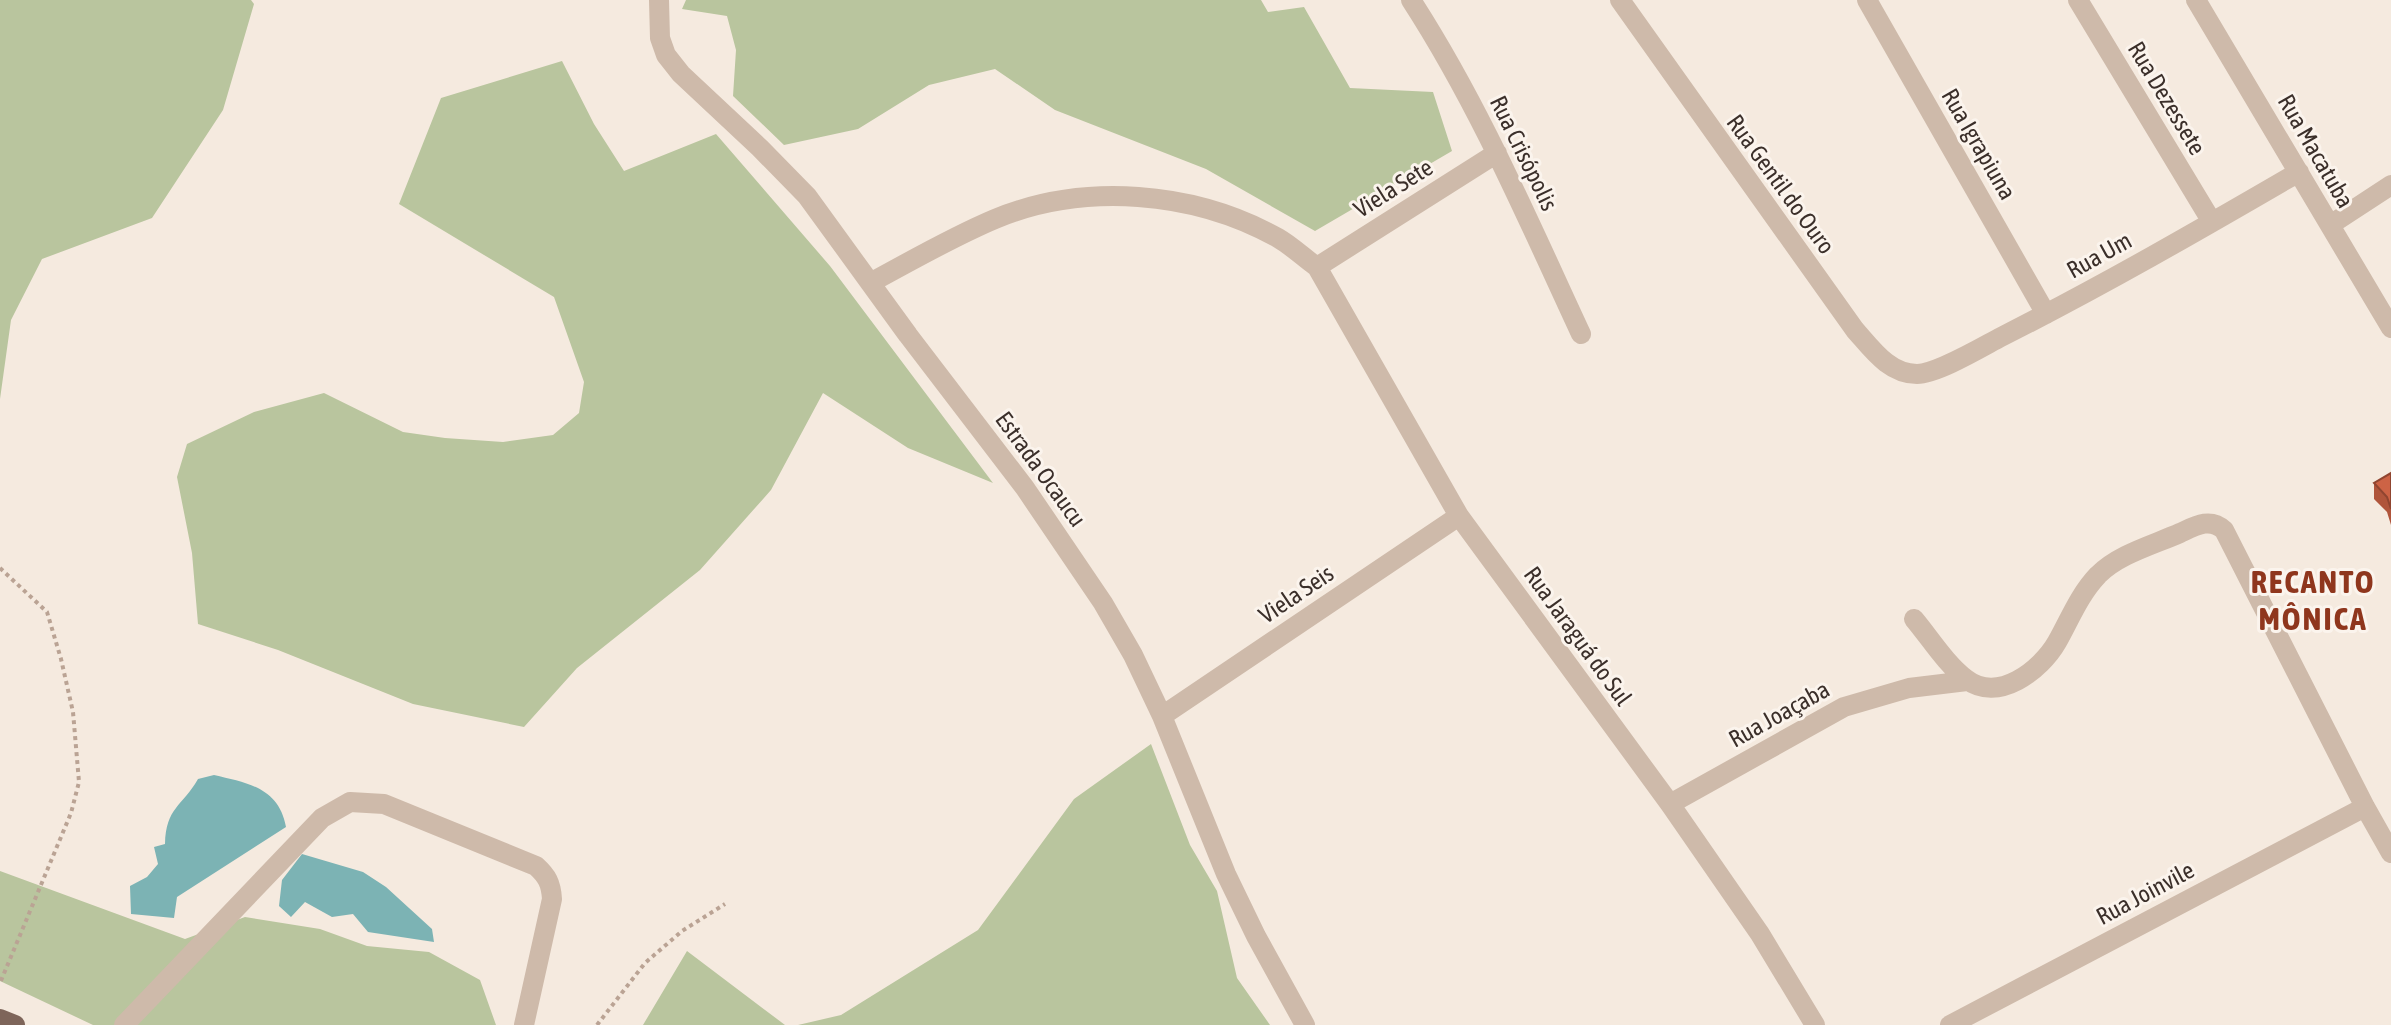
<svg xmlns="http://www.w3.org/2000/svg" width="2391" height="1025" viewBox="0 0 2391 1025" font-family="'Asap Condensed',sans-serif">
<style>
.green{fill:#b9c59e}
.water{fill:#7cb3b4}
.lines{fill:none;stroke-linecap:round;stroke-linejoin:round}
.path{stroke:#baa394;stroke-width:4;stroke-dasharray:4 4;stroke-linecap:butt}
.minor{stroke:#cebaaa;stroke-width:20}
.major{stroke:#7e655a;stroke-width:20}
.wall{fill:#b0553b}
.building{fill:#cd6345;stroke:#904530;stroke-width:2}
.labels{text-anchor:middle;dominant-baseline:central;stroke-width:6;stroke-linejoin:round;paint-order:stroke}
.street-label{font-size:24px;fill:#3b2f2a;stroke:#fbf4ed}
.district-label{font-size:32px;font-weight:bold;letter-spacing:2px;fill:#8f361d;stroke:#fbf4ed}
</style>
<rect width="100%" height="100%" fill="#f5eadf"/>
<path class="green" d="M 0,0 L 251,0 L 254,4 L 223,110 L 152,218 L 42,259 L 11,320 L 0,399 Z
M 686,0 L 1261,0 L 1268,12 L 1304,7 L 1350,88 L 1433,92 L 1452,151 L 1315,231 L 1206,169 L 1055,110 L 995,69 L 929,85 L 858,129 L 784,145 L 733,96 L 736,50 L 727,16 L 682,9 Z
M 562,61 L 594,124 L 624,171 L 716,134 L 830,266 L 993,483 L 908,448 L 823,393 L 771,490 L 700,570 L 577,668 L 524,727 L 413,704 L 278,650 L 198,624 L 192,553 L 177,477 L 187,444 L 254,412 L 324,393 L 403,432 L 445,438 L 503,442 L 553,435 L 579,413 L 584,382 L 554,297 L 399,204 L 441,98 Z
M 1151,744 L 1190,845 L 1217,891 L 1237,978 L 1270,1025 L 798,1025 L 841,1015 L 978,930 L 1074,799 Z
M 0,871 L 185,939 L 245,917 L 320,929 L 367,946 L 429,952 L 480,980 L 496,1025 L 93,1025 L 0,981 Z
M 687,951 L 785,1025 L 643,1025 Z"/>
<path class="water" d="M 214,775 C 248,783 279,788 286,827 L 177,897 L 174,918 L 131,914 L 130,886 L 147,877 L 158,864 L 154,847 L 165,844 C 166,807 182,807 198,779 Z
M 302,854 L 363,872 L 386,887 L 432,929 L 434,942 L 368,932 L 353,914 L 332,917 L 305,902 L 291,917 L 279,906 L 282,880 Z"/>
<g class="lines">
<path class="path" d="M 0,568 L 47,612 L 61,659 L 73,712 L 79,782 L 71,813 L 0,983
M 597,1025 L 645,963 L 682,931 L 725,904"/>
<path class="minor" d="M 659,0 L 660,38 L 666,55 L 681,74 L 760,148 L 807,196 L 908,335 L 1025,488 L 1103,603 L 1133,655 L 1162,716 L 1226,874 L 1256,936 L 1305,1025
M 1411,0 C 1479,105 1528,220 1581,334
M 1620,0 L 1855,330 C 1872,349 1889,374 1917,374 C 1937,374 1982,347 2001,337 C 2102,286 2201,229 2299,172
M 1867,0 L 2046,314
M 2078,0 L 2212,222
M 2196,0 L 2391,328
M 2330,225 L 2391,185
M 1317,267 L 1497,153
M 870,283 C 911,261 952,237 995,219 C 1084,182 1194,191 1278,238 C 1292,246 1304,258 1317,267 L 1459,516 L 1670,804 L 1760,934 L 1815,1025
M 1914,619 C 1930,638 1946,664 1966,679 C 1998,704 2041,670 2057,642 C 2070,619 2079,595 2098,575 C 2119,554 2153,545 2180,533 C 2195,526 2210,517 2224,530 L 2365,807 L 2391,853
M 1162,716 L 1459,516
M 1670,804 L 1844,707 L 1909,688 L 1967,681
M 124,1025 L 322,818 L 350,802 L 384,804 L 536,866 C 547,876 551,883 552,899 L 524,1025
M 1950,1025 L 2365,807"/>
<path class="major" d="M 0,1019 L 15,1025"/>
</g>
<path class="wall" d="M 2391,473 L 2391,525 L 2387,512 L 2374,499 L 2374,483 Z"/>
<path class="building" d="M 2391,473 L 2391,509 L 2387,497 L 2374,483 Z"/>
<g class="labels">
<g class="street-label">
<text transform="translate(2167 98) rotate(59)">Rua Dezessete</text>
<text transform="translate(1979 144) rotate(60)">Rua Igrapiuna</text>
<text transform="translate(2316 151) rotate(60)">Rua Macatuba</text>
<text transform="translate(1524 153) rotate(64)">Rua Crisópolis</text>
<text transform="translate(1781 184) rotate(54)">Rua Gentil do Ouro</text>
<text transform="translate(1393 188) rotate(-32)">Viela Sete</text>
<text transform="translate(2099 255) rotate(-29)">Rua Um</text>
<text transform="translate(1041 469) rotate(54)">Estrada Ocaucu</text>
<text transform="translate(1296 594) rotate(-34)">Viela Seis</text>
<text transform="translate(1578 636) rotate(54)">Rua Jaraguá do Sul</text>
<text transform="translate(1779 714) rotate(-29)">Rua Joaçaba</text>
<text transform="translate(2145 893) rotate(-28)">Rua Joinvile</text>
</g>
<g class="district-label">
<text x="2313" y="581">RECANTO<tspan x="2313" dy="37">MÔNICA</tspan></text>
</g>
</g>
</svg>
